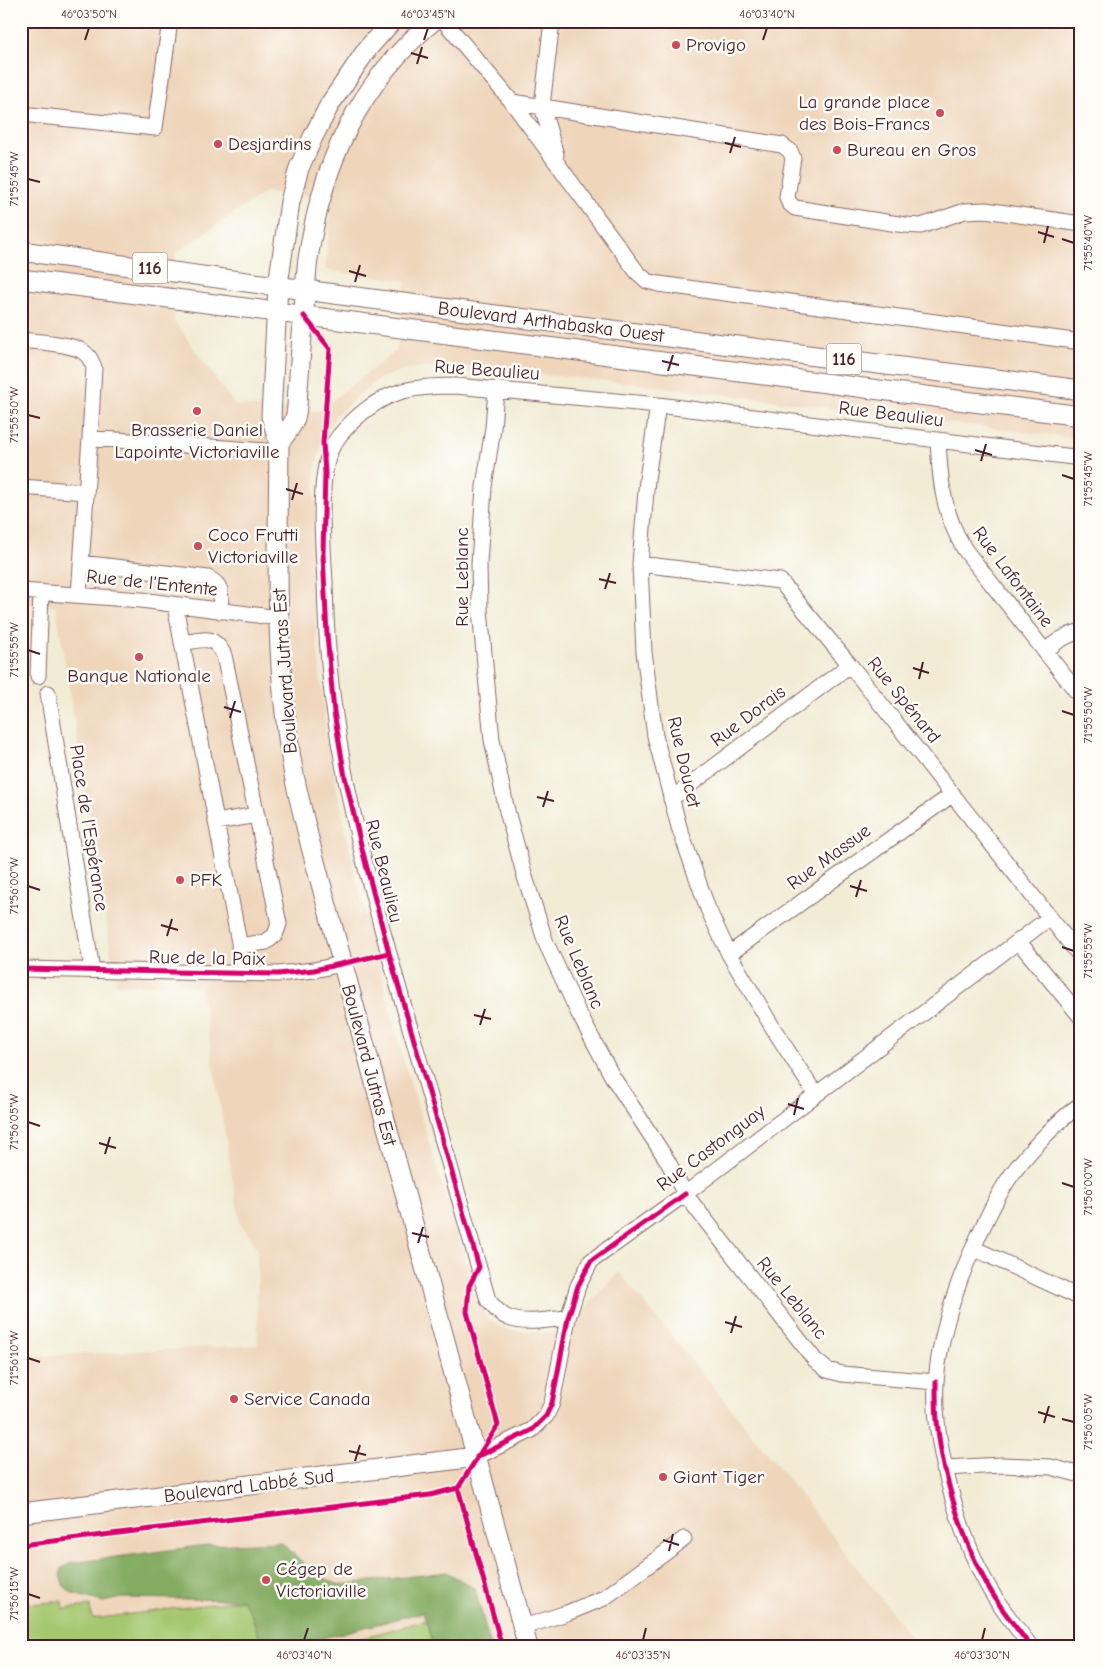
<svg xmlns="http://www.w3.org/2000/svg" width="1102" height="1668" viewBox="0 0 1102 1668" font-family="'Comic Neue',sans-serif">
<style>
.built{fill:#efd6bb;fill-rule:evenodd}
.green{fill:#a5c770;stroke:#78734e}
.forest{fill:#84ac62;stroke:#676646}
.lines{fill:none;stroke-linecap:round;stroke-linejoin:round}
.minor-casing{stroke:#856766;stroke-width:17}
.major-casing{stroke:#856766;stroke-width:21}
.minor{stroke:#fff;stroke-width:15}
.major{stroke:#fff;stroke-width:19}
.cycleway-casing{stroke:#fdfcf7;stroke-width:8}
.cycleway{stroke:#d6006c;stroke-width:5}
.ticks{fill:none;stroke:#4a1f2b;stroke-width:2}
.poi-dot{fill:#d1495b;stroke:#fdfcf7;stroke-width:2}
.labels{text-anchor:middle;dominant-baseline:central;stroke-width:5;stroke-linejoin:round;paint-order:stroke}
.shield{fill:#fdfcf7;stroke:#806168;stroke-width:1}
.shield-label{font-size:18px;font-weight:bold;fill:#4a1f2b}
.poi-label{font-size:19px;fill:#4a1f2b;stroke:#fdfcf7;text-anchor:start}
.street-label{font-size:19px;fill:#4a1f2b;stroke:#fdfcf7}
.neatline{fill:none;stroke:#4a1f2b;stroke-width:2}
.ticks-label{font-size:12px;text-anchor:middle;fill:#4a1f2b}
</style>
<rect width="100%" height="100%" fill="#fdfcf7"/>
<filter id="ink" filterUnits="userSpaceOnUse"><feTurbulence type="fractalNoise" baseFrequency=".02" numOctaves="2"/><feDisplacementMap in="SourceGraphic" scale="10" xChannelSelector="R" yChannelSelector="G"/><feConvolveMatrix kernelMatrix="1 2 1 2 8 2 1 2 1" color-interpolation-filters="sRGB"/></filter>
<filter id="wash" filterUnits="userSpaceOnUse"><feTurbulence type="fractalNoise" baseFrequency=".0096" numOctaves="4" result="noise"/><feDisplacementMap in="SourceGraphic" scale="20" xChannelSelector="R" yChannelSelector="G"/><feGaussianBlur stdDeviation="1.12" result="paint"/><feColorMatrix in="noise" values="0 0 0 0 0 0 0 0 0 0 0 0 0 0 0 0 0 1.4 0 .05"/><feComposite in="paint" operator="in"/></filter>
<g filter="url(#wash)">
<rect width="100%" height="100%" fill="#f2ecd5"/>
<path class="built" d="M 21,21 L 1081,21 L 1081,439 L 656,386 L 451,365 L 404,369 L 377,380 L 336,415 L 322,442 L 315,472 L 314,611 L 327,743 L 356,878 L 401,1052 L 479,1304 L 489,1319 L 504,1329 L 518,1331 L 562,1333 L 619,1272 L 774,1461 L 919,1647 L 21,1647 L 21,1357 L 258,1345 L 257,1248 L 240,1223 L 200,986 L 116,984 L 56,607 L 21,603 ZM 265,192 L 331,197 L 325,270 L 406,281 L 397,350 L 318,411 L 235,405 L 174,321 L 176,253 Z"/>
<path class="green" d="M 21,1596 L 32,1604 L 62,1601 L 63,1609 L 90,1606 L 92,1619 L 243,1600 L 252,1616 L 262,1647 L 21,1647 Z
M 426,1620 L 433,1647 L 330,1647 Z"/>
<path class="forest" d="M 281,1542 L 313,1572 L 339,1585 L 447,1572 L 475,1589 L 491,1647 L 434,1647 L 423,1612 L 289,1647 L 262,1647 L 252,1616 L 243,1600 L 121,1598 L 103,1602 L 73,1594 L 64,1586 L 60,1576 L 62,1568 L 71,1563 L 207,1545 Z"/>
</g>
<g filter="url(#ink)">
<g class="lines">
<g class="minor-casing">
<path id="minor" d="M 444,21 L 512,102 L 637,272 L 647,281 L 659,284 L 1081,342
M 552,21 L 542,106 L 556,155
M 512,102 L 782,145 L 790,151 L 793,158 L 787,197 L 789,203 L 795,208 L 905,225 L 921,226 L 965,211 L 985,210 L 1081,224
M 21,114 L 155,128 L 170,21
M 21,340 C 37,342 69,343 82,351 C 88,354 91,360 94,367 L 90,438
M 496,389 L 493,428 L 484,487 L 479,564 L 480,610 L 488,697 L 492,740 L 507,811 L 525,877 L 546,943 L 578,1012 L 612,1076 L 667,1160 L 685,1194 L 815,1360 L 827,1370 L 842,1374 L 936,1382
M 658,405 L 647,479 L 640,564 L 644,652 L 655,736 L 679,827 L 708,909 L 729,954 L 773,1028 L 816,1095
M 938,440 C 940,481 943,514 965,550 L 1081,697
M 21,487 L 86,492
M 81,563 L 208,578 C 224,586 221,594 220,611
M 640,564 L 780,581 L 850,665 L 1081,957
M 21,591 L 141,600 L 279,618
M 79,595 L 90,438 L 279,452
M 175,605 L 245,974
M 182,643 C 203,640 213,633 224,655 L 279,924 L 275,935 L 266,942 L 239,946
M 1045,652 C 1055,641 1067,635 1081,631
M 38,676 L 41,592
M 48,693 L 92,970
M 671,799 L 850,665
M 216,822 L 257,815
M 1019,942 L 1081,1017
M 729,954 L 953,794
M 21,969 L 278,974 L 314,970 L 342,964
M 973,1248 L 1081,1298
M 568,1318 C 550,1319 526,1325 509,1318 C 500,1315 494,1307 488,1300 C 461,1205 434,1109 406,1014 C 378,915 349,816 335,715 C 328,671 326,626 325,582 C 323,547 318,487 329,454 C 334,440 343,431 353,421 C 385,390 412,386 456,386 L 658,405 L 1081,458
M 476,1457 L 532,1430 L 546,1416 L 552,1403 L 568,1318 L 578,1286 L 591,1261 L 685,1194 L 1049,918
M 944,1468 L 1002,1465 L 1051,1467 L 1081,1475
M 523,1627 L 567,1613 L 604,1598 L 684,1539
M 1031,1647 C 1020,1632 1008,1617 997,1601 C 962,1548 932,1445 936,1382 C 940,1332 957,1282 978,1237 C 987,1218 996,1198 1008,1180 C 1024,1156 1057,1121 1081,1104"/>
</g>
<g class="major-casing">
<path id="major" d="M 392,21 L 368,48 L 330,104 L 313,137 L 299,168 L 290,202 L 278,285 L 271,416 L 279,443 C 278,552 274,662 293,770 C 298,796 305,822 311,847 L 528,1647
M 21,251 L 356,297 L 1081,390
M 21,279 L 1081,416
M 279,443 C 284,436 293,426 295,418 C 298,409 297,397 298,388 C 300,366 301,345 303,324 C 305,302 305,281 308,259 C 322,164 358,84 433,21
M 21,1513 L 476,1457"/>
</g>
<use href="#minor" class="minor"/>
<use href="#major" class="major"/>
<g class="cycleway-casing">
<path id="cycleway" d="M 21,969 L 278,974 L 314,970 L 389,953
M 936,1382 C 936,1395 936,1408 937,1421 C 942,1476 966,1554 997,1601 C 1007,1617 1020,1632 1031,1647
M 477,1457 L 532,1430 L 546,1416 L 552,1403 L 568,1318 L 578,1286 L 591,1261 L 685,1194
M 458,1488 L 502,1647
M 21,1545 L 430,1495 L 458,1488 L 498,1425 L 467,1312 L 469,1286 L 479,1267 L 389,953 L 362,849 L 345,777 L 334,712 L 327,635 L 323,554 L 325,473 L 323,443 L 330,349 L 304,316"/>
</g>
<use href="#cycleway" class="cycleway"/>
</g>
</g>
<path class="ticks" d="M 85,40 L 89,28M 424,40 L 428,28M 763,40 L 767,28M 411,53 L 428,58M 417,64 L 422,47M 725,143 L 741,147M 730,153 L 735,137M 28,179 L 40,182M 1038,232 L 1054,237M 1062,239 L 1074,243M 1044,243 L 1048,226M 349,271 L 366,276M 355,282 L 360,265M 662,361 L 679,365M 668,371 L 673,355M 28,415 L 40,418M 975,450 L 992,455M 981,461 L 986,444M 1062,475 L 1074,479M 286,489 L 303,494M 292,500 L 297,483M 599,579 L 616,583M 605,589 L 610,573M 28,650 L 40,654M 913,668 L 929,673M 919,679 L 923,662M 224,707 L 241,712M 1062,711 L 1074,715M 230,718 L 235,701M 537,797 L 554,801M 543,807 L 548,791M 28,886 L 40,890M 850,886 L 867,891M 856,897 L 861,880M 161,925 L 178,930M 167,936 L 172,919M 1062,947 L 1074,951M 474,1015 L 491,1019M 480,1025 L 485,1009M 788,1104 L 804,1109M 794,1115 L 798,1098M 28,1122 L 40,1126M 99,1143 L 116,1148M 105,1154 L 110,1137M 1062,1183 L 1074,1187M 412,1233 L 429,1237M 418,1243 L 423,1227M 725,1322 L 742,1327M 731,1333 L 736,1316M 28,1358 L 40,1362M 1038,1412 L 1055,1417M 1062,1419 L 1074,1422M 1044,1423 L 1049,1406M 349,1451 L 366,1455M 355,1461 L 360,1445M 663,1540 L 679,1545M 669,1551 L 673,1534M 28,1594 L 40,1598M 304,1640 L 308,1628M 643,1640 L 646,1628M 982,1640 L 985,1628"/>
<g class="poi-dot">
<circle cx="676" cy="45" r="5"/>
<circle cx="940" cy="113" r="5"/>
<circle cx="218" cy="144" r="5"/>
<circle cx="837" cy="150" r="5"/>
<circle cx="197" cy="411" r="5"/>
<circle cx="198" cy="546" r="5"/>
<circle cx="139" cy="657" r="5"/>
<circle cx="180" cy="880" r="5"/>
<circle cx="234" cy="1399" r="5"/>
<circle cx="663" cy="1477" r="5"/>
<circle cx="266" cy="1580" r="5"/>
</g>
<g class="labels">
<g class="shield">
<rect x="132.5" y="252.5" width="35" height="31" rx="4"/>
<rect x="826.5" y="343.5" width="35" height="31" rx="4"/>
</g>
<g class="shield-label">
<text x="150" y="268">116</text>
<text x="844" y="359">116</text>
</g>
<g class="poi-label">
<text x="686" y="45">Provigo</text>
<text x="930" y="102" text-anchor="end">La grande place<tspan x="930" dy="22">des Bois-Francs</tspan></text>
<text x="228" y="144">Desjardins</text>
<text x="847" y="150">Bureau en Gros</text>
<text x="197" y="430" text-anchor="middle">Brasserie Daniel<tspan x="197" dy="22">Lapointe Victoriaville</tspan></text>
<text x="208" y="535">Coco Frutti<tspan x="208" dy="22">Victoriaville</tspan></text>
<text x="139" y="676" text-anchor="middle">Banque Nationale</text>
<text x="190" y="880">PFK</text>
<text x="244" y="1399">Service Canada</text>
<text x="673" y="1477">Giant Tiger</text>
<text x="276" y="1569">Cégep de<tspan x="276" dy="22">Victoriaville</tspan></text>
</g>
<g class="street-label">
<text transform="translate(551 322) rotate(7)">Boulevard Arthabaska Ouest</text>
<text transform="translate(487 370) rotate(4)">Rue Beaulieu</text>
<text transform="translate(891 414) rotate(7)">Rue Beaulieu</text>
<text transform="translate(462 577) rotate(-90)">Rue Leblanc</text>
<text transform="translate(1013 577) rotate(53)">Rue Lafontaine</text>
<text transform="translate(152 583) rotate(6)">Rue de l'Entente</text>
<text transform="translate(285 671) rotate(-94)">Boulevard Jutras Est</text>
<text transform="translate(904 700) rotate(51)">Rue Spénard</text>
<text transform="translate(748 716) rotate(-37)">Rue Dorais</text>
<text transform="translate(684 762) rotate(77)">Rue Doucet</text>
<text transform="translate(89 828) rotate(81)">Place de l'Espérance</text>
<text transform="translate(829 857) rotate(-36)">Rue Massue</text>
<text transform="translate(384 871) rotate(76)">Rue Beaulieu</text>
<text transform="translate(207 958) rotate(1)">Rue de la Paix</text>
<text transform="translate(579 962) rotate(67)">Rue Leblanc</text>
<text transform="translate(369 1065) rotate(75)">Boulevard Jutras Est</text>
<text transform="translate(711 1148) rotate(-37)">Rue Castonguay</text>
<text transform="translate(792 1298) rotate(51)">Rue Leblanc</text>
<text transform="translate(249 1486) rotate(-7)">Boulevard Labbé Sud</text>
</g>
</g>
<rect width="1102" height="1668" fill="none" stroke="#fdfcf7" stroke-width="55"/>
<rect x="28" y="28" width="1046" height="1612" class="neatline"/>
<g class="ticks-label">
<text x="89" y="18">46°03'50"N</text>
<text x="428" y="18">46°03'45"N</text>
<text x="767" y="18">46°03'40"N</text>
<text transform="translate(14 179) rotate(-90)" y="4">71°55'45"W</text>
<text transform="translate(1088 243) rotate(-90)" y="4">71°55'40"W</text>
<text transform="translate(14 415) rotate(-90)" y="4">71°55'50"W</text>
<text transform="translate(1088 479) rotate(-90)" y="4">71°55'45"W</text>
<text transform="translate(14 650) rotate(-90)" y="4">71°55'55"W</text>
<text transform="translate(1088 715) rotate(-90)" y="4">71°55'50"W</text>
<text transform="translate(14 886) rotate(-90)" y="4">71°56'00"W</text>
<text transform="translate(1088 951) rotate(-90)" y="4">71°55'55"W</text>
<text transform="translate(14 1122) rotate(-90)" y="4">71°56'05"W</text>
<text transform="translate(1088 1187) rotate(-90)" y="4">71°56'00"W</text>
<text transform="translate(14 1358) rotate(-90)" y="4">71°56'10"W</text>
<text transform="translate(1088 1422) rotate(-90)" y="4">71°56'05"W</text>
<text transform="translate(14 1594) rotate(-90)" y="4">71°56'15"W</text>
<text x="304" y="1659">46°03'40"N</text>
<text x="643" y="1659">46°03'35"N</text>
<text x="982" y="1659">46°03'30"N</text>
</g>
</svg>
